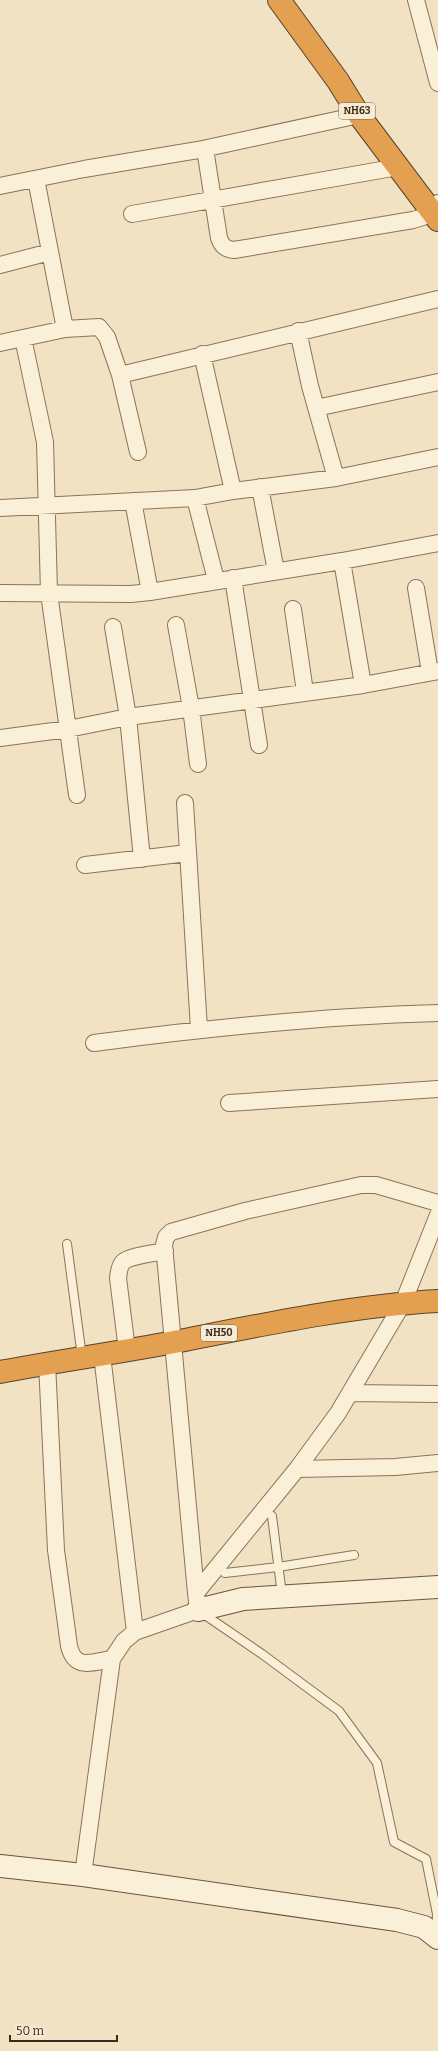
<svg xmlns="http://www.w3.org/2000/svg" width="438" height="2051" viewBox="0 0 438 2051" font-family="Bitter,serif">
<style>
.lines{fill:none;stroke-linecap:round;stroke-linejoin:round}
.lane-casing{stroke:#8c7359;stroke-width:10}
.street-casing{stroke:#8c7359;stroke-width:18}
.secondary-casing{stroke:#6d543c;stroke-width:24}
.highway-casing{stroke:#59412d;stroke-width:24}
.lane{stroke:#faefd7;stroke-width:8}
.street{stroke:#faefd7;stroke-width:16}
.secondary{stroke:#faefd7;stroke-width:22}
.highway{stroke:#e3a050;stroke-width:22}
.labels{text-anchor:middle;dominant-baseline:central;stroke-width:3;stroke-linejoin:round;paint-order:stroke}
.shield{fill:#f7ecd3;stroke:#736554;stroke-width:1}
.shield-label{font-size:10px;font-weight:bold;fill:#3b2b1e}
</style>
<rect width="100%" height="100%" fill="#f0e2c3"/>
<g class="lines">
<g class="lane-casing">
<path id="lane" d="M 67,1244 L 82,1357
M 272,1516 L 282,1595
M 225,1573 L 278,1567 L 354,1555
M 202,1613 L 262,1654 L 339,1711 L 377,1763 L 394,1842 L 426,1859 L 437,1914 L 436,1933"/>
</g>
<g class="street-casing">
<path id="street" d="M 416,0 L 438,83
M 205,149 L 219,238 C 222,246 225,249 234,250 L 413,220 L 423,217 L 438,203
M 36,179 L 65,329
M 0,186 L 84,169 L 198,150 L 359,115
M 132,214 L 398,167
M 0,265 L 50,252
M 298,331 L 310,386 L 336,478
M 23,338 L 45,442 L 49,593 L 77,795
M 0,343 L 65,329 L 99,327 L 107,337 L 120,375 L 438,299
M 202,354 L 233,491
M 120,375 L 138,452
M 316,408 L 438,382
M 260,487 L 276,571
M 195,498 L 216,580
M 133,501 L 150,592
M 0,508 L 195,498 L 233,491 L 336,478 L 438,457
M 342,561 L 363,685
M 233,578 L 259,745
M 416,588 L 430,672
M 0,593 L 131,594 L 150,592 L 342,561 L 438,543
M 293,609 L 305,692
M 176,625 L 191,708 L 198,764
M 113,627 L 128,717 L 142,859
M 0,738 L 68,729 L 128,717 L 363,685 L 438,671
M 185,803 L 199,1029
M 85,865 L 188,853
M 94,1043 C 208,1028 323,1016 438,1013
M 229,1103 L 438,1089
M 127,1350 L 118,1278 C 119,1272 119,1266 123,1262 C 129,1256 156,1253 165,1251
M 102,1355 L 135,1632
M 47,1363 L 56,1550 L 69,1646 C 75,1671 92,1662 112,1659
M 350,1393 L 438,1394
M 297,1469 L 395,1467 L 438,1463
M 196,1593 L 164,1245 L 166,1237 L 171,1232 L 245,1211 L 361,1185 L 376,1185 L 438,1203
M 83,1875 L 112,1659 L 124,1641 L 135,1632 L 198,1610 L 196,1593 L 297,1469 L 338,1413 L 403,1303 L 438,1215"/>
</g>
<g class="secondary-casing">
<path id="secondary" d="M 198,1610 L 243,1599 L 438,1587
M 0,1866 L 83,1875 L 397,1920 L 424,1927 L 438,1938"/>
</g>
<g class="highway-casing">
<path id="highway" d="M 279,0 L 338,81 L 359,115 L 438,220
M 0,1372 C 58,1361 116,1353 174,1342 C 261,1325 349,1306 438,1301"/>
</g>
<use href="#lane" class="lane"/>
<use href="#street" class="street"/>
<use href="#secondary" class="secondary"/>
<use href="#highway" class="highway"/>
</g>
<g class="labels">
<g class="shield">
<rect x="339" y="103" width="36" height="16" rx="3"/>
<rect x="201" y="1325" width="36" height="16" rx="3"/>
</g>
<g class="shield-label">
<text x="357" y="111">NH63</text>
<text x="219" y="1333">NH50</text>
</g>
</g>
<path d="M10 2035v6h107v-6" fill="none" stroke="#3b2b1e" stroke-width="2"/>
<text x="16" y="2035" font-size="12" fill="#3b2b1e" stroke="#f7ecd3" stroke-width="3" paint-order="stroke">50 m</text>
</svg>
